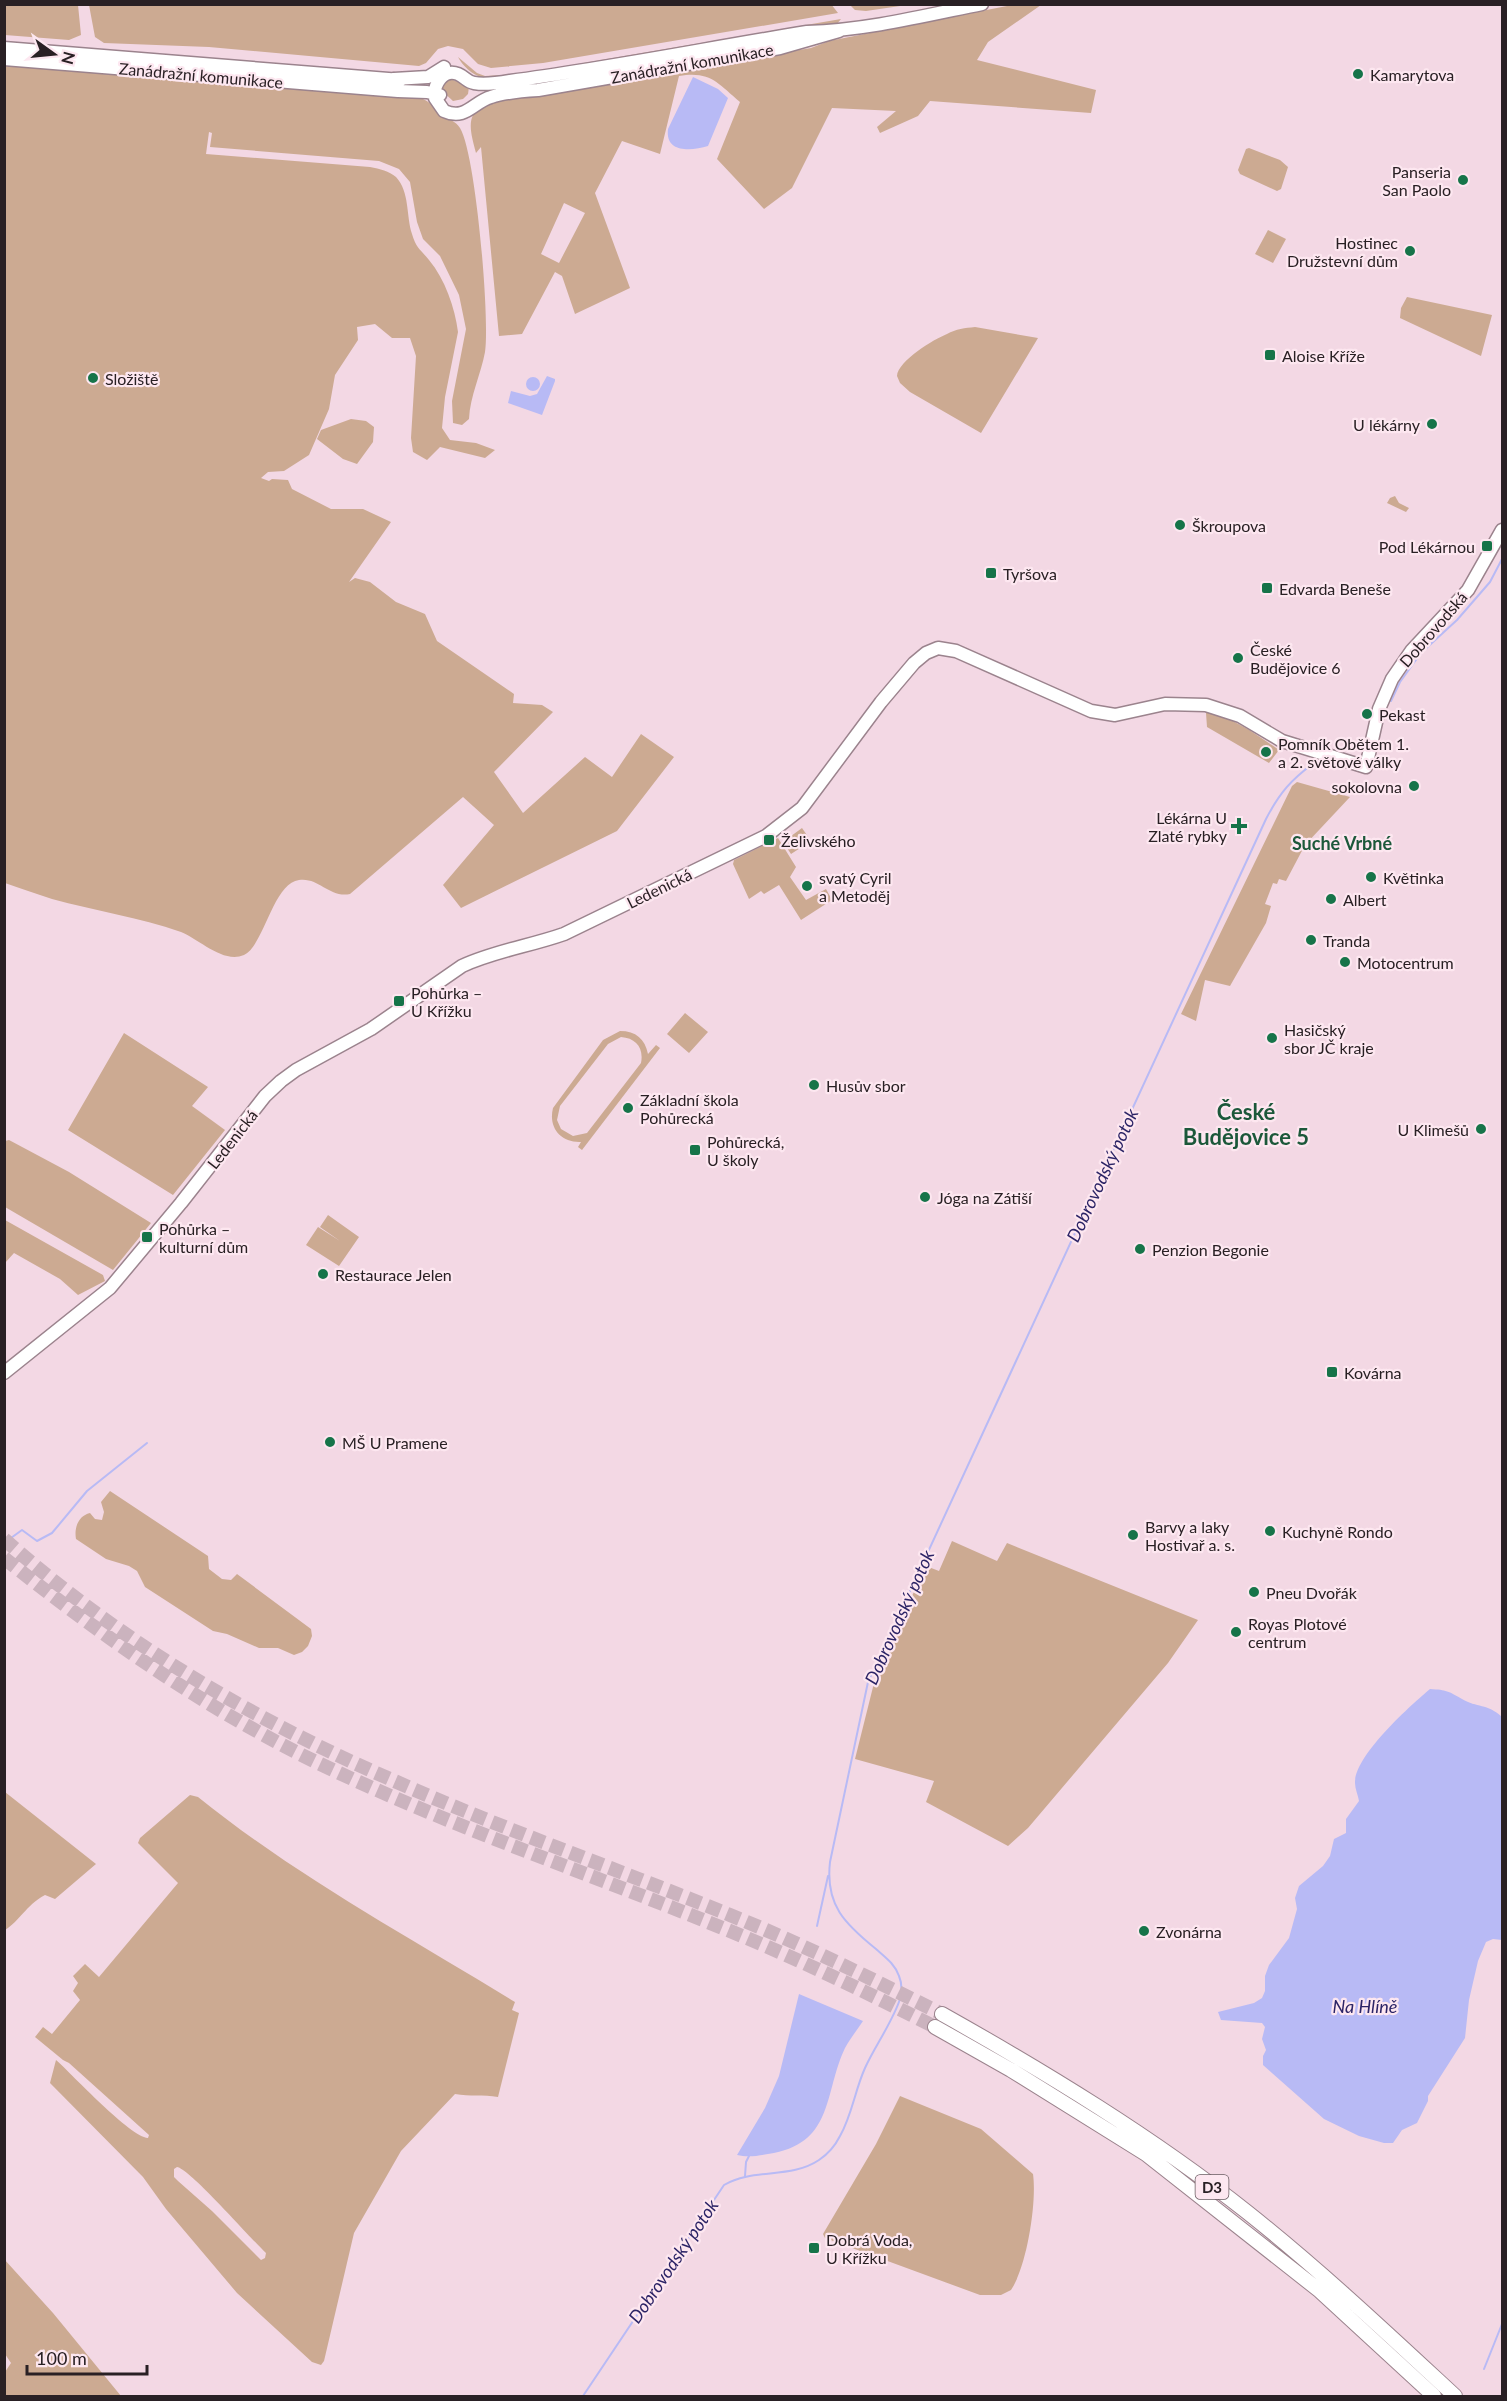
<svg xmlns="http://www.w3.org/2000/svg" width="1507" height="2401" viewBox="0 0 1507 2401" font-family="Lato,sans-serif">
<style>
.green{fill:#ccaa92;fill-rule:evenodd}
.water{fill:#b8baf5}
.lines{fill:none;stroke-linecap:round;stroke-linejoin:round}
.stream{stroke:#b8baf5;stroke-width:2}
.highway-tunnel{stroke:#cbb3be;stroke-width:14;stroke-dasharray:14 7;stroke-linecap:butt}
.major-casing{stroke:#9b838d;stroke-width:15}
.highway-casing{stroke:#9b838d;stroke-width:16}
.major{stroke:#fff;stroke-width:12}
.highway{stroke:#fff;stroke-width:14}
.poi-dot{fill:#167449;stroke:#fde7f0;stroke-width:2}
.labels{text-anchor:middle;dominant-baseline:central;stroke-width:4.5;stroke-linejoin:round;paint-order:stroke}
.shield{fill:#fde7f0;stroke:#695c61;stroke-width:1.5}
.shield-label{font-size:15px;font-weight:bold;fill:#292024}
.street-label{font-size:16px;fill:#292024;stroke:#fde7f0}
.poi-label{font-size:16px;fill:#292024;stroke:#fde7f0;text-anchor:start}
.neighbourhood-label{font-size:18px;font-weight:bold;fill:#1c583a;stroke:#fde7f0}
.water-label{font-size:18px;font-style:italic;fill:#2c2466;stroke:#fde7f0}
.district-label{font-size:22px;font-weight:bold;fill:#1c583a;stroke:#fde7f0}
</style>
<rect width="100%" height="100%" fill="#f3d8e4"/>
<path class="green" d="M 831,4 L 838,13 L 543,63 L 491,68 L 478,64 L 463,49 L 448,46 L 438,49 L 426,63 L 419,66 L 209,47 L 104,43 L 95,37 L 89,5 Z
M 4,5 L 78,5 L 81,35 L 69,40 L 5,35 Z
M 850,5 L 907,5 L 866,11 L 855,10 Z
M 1012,5 L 1041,5 L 988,42 L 977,60 L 1096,90 L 1091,113 L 930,101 L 918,116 L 880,133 L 877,127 L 896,111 L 832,108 L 792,188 L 764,209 L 717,159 L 740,102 C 717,83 711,71 679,76 L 660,154 L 622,141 L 595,193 L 630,288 L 575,314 L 562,276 L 555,272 L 522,334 L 499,336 L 481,147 L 476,153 C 471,133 464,115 485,103 L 811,48 L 829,41 ZM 564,203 L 585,213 L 559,263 L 541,254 Z
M 841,19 L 836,25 C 742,40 649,58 555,70 C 534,73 501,82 482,77 C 472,75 462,65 458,57 L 477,73 L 485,76 L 519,74 Z
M 5,65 L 421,98 C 431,102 435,109 443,115 C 449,120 456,121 460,128 C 476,154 490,320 485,352 C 481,374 470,396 469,419 L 462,425 L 453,423 L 452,401 L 466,329 L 459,295 L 440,256 L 423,239 L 417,222 L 410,182 L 399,169 L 379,161 L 210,147 L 212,133 L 209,132 L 206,154 L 370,167 C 380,169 389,171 396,177 C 410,192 406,216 412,234 C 416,248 421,250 429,260 C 445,279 455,308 458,332 L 445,397 L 442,428 L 450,440 L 476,443 L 495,450 L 485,458 L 440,447 L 427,460 L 413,452 L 411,438 L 416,356 L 410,338 L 392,338 L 375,324 L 357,327 L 358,340 L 335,375 L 329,409 L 309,455 L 284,471 L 268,472 L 261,478 L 269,481 L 272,479 L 288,480 L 292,489 L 331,509 L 363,509 L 391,522 L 349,582 L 355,578 L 370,582 L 396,602 L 425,614 L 437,641 L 514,694 L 513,703 L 542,705 L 553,712 L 494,772 L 523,813 L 585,757 L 612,777 L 641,734 L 674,757 L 617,831 L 461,908 L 443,885 L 494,825 L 463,797 L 350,894 C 329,898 319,877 299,880 C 273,883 264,946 244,955 C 223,964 199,939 181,932 C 139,917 95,911 52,899 C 36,894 20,888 5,883 Z
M 451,79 L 469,87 L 468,94 L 463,99 L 453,101 L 440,89 L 441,85 Z
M 1249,148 L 1280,160 L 1288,167 L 1281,189 L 1277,191 L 1240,174 L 1238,170 L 1246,149 Z
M 1268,230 L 1286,239 L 1273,263 L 1255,254 Z
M 1407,297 L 1492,315 L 1481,356 L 1400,318 L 1401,308 Z
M 975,327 L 1038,338 L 981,433 L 910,392 L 900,383 L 897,376 C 898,361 934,339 947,334 C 956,329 965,328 975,327 Z
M 351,419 L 366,421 L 374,427 L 373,442 L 357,464 L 343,459 L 317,439 L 321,430 Z
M 1395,496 L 1399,503 L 1409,508 L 1406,512 L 1387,503 L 1390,498 Z
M 1209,712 C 1235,719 1256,734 1279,750 L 1269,763 L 1207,727 L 1206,713 Z
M 1297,782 L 1350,797 L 1305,845 L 1286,881 L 1279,879 L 1277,884 L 1273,883 L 1265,904 L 1271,906 L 1266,923 L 1230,986 L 1205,980 L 1196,1021 L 1181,1014 L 1292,786 Z
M 802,828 L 811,841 L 791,854 L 783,842 Z
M 778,838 L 796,867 L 790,877 L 806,900 L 826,889 L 832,900 L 801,920 L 779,885 L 764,894 L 761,891 L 749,899 L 733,864 L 734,860 Z
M 685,1013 L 708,1032 L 689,1053 L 667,1034 Z
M 620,1031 C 636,1031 645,1039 648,1054 L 656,1045 L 660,1048 L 582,1150 L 578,1147 L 581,1142 C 561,1143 548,1128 553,1108 L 603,1040 ZM 621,1037 C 636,1038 644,1048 641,1063 L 587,1133 L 573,1136 L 561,1129 L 557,1120 L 560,1106 L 608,1044 Z
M 124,1033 L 208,1087 L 192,1106 L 225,1130 L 173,1195 L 68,1130 Z
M 9,1140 L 69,1172 L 151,1223 L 113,1270 L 5,1207 L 5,1141 Z
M 328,1215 L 359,1237 L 339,1266 L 306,1245 L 318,1227 L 340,1241 L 320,1227 Z
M 5,1220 L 103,1275 L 105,1281 L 78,1295 L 60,1279 L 14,1253 L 5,1263 Z
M 110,1491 L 208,1556 L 209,1569 L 222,1579 L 231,1580 L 237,1574 L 311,1629 L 312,1636 L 308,1646 L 302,1652 L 294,1655 L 278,1648 L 259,1648 L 227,1634 L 213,1631 L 145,1587 L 137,1571 L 129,1566 L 106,1559 L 76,1539 C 74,1528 78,1516 90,1513 L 95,1519 L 102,1520 L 104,1512 L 101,1502 Z
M 952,1541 L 997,1561 L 1007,1543 L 1198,1620 L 1168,1663 L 1028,1828 L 1008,1846 L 926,1802 L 934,1781 L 855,1759 L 877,1671 L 926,1566 L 939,1571 Z
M 5,1792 L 96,1864 L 55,1899 L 45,1895 C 25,1906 20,1921 5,1930 Z
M 190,1795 L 198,1797 C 296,1876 407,1936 515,2002 L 512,2010 L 519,2013 L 498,2097 C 483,2094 470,2097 455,2094 L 401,2151 L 354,2233 L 324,2361 L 321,2365 L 312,2362 L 237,2293 L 166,2209 L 143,2177 L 50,2083 L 56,2060 C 73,2075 130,2137 148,2138 L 149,2135 L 69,2063 L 63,2060 L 35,2037 L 43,2027 L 52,2034 L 80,2000 L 73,1991 L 78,1983 L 73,1976 L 85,1964 L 99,1977 L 178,1883 L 138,1843 L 140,1838 ZM 177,2167 C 190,2169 250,2238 266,2253 L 265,2258 L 261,2260 L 212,2211 L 178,2181 L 174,2177 L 174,2169 Z
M 900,2096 L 981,2129 L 1033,2174 C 1037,2202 1027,2266 1011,2290 L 1001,2295 L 980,2295 L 825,2238 L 823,2234 L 876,2144 Z
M 4,2259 L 53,2313 L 121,2396 L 5,2396 L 5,2372 L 11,2363 L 5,2354 Z"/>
<path class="water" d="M 693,77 L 718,89 L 728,98 L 708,146 C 691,151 665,153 668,129 Z
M 547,376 L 555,379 L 555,381 L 542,415 L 508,403 L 511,391 L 530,396 L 537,394 Z
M526 384a7 7 0 1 1 14 0a7 7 0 1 1-14 0Z
M 1430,1689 C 1447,1690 1448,1691 1462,1699 C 1477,1708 1487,1703 1502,1717 L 1502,1940 L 1493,1939 L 1486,1942 L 1478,1961 L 1469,2000 L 1465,2038 L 1428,2096 L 1428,2101 L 1417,2123 L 1402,2130 L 1393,2143 L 1384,2143 L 1359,2136 L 1324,2119 L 1263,2065 L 1263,2056 L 1266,2050 L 1262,2039 L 1265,2027 L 1262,2023 L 1221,2020 L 1218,2012 L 1254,2003 L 1262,1998 L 1265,1991 L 1265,1976 L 1269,1965 L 1289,1938 L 1297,1909 L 1295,1898 L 1299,1886 L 1323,1866 L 1330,1856 L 1334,1839 L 1346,1833 L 1346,1819 L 1359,1801 C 1358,1795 1355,1789 1355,1783 C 1354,1756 1411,1705 1430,1689 Z
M 799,1994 L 863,2021 C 857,2030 850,2039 845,2048 C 824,2092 834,2141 774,2153 C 761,2155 750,2158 737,2155 L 765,2108 L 779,2076 Z"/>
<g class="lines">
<path class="stream" d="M 1391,701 L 1400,682 L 1421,653 L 1457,620 L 1490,582 L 1502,559
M 4,1543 L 22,1530 L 37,1541 L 52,1533 L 87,1491 L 147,1443
M 817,1926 L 828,1876
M 745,2176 L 746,2162 L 749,2156
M 1484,2369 L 1502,2324
M 583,2396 L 724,2185 C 753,2168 791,2179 819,2160 C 828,2154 835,2146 840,2136 C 852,2115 855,2090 865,2068 C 875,2046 893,2021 900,1999 C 902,1991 902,1983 899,1976 C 895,1964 885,1957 876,1949 C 845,1924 825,1905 830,1862 L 868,1682 L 1266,819 C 1280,792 1291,780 1315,762"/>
<path class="highway-tunnel" d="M 4,1539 C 117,1640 252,1719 390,1779 C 502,1829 617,1869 730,1915 C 802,1944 872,1979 942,2014
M 4,1558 C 102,1636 203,1707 316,1762 C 449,1826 589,1873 725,1929 C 797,1958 866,1992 935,2027"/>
<g class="major-casing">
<path id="major" d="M 839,31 L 780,48 L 538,90 C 522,91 506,92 491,97 C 473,102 466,121 444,111 L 435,98 C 433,85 443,68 458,74 C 465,77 467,82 474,83 C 486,85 498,83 510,81 C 609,68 708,48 807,32 C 867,30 923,16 982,4
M 4,48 L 401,80
M 4,59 L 398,91 L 427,92 L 440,95
M 394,79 L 428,77 L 444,67
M 4,1373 L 110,1288 L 181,1203 L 265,1096 L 281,1081 L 296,1070 L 371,1029 L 462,966 C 494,951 530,946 564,934 L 766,836 L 802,808 L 881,702 L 914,663 L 926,653 L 938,648 L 956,651 L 1091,711 L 1115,715 L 1165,704 L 1206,705 L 1240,716 L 1282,741 L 1366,767 L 1379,709 L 1392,679 L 1412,650 L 1468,590 L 1502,530"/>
</g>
<g class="highway-casing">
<path id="highway" d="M 942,2014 C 1047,2073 1152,2137 1247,2212 C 1320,2270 1387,2333 1455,2396
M 935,2027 L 1011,2070 L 1146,2154 L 1320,2291 L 1434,2396"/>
</g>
<use href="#major" class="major"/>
<use href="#highway" class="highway"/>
</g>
<g class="poi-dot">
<circle cx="1358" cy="74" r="6"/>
<circle cx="1463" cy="180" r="6"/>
<circle cx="1410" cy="251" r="6"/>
<rect x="1264" y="349" width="12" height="12" rx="3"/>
<circle cx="93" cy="378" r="6"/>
<circle cx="1432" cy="424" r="6"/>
<circle cx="1180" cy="525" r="6"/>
<rect x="1481" y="540" width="12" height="12" rx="3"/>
<rect x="985" y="567" width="12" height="12" rx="3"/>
<rect x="1261" y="582" width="12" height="12" rx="3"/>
<circle cx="1238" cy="658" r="6"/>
<circle cx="1367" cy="714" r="6"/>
<circle cx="1266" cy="752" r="6"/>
<circle cx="1414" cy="786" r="6"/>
<path d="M1236 817h6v6h6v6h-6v6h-6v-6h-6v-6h6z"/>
<rect x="763" y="834" width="12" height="12" rx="3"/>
<circle cx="1371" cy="877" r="6"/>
<circle cx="807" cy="886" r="6"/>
<circle cx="1331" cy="899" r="6"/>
<circle cx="1311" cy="940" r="6"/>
<circle cx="1345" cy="962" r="6"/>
<rect x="393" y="995" width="12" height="12" rx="3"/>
<circle cx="1272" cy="1038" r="6"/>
<circle cx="814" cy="1085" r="6"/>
<circle cx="628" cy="1108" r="6"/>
<circle cx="1481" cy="1129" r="6"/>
<rect x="689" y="1144" width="12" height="12" rx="3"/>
<circle cx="925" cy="1197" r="6"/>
<rect x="141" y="1231" width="12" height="12" rx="3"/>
<circle cx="1140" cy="1249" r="6"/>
<circle cx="323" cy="1274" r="6"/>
<rect x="1326" y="1366" width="12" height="12" rx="3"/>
<circle cx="330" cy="1442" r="6"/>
<circle cx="1270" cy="1531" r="6"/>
<circle cx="1133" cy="1535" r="6"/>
<circle cx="1254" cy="1592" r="6"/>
<circle cx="1236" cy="1632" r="6"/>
<circle cx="1144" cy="1931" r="6"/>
<rect x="808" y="2242" width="12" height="12" rx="3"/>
</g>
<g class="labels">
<rect class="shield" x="1195.5" y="2175" width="33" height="24" rx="4.5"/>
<g class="shield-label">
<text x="1212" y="2187">D3</text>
</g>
<g class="street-label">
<text transform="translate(692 63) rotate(-10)">Zanádražní komunikace</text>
<text transform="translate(201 75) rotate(5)">Zanádražní komunikace</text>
<text transform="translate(1433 629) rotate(-49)">Dobrovodská</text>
<text transform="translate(659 888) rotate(-26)">Ledenická</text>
<text transform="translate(232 1139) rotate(-52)">Ledenická</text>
</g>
<g class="poi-label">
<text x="1370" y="74">Kamarytova</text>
<text x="1451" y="171" text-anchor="end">Panseria<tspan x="1451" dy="18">San Paolo</tspan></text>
<text x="1398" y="242" text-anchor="end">Hostinec<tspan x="1398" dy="18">Družstevní dům</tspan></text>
<text x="1282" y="355">Aloise Kříže</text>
<text x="105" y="378">Složiště</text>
<text x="1420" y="424" text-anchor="end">U lékárny</text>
<text x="1192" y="525">Škroupova</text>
<text x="1475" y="546" text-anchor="end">Pod Lékárnou</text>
<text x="1003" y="573">Tyršova</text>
<text x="1279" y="588">Edvarda Beneše</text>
<text x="1250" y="649">České<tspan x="1250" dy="18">Budějovice 6</tspan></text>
<text x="1379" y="714">Pekast</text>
<text x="1278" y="743">Pomník Obětem 1.<tspan x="1278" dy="18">a 2. světové války</tspan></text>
<text x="1402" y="786" text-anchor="end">sokolovna</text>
<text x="1227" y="817" text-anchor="end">Lékárna U<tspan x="1227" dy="18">Zlaté rybky</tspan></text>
<text x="781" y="840">Želivského</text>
<text x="819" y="877">svatý Cyril<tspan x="819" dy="18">a Metoděj</tspan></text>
<text x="1383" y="877">Květinka</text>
<text x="1343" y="899">Albert</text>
<text x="1323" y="940">Tranda</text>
<text x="1357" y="962">Motocentrum</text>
<text x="411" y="992">Pohůrka –<tspan x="411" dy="18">U Křížku</tspan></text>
<text x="1284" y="1029">Hasičský<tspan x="1284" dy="18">sbor JČ kraje</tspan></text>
<text x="826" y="1085">Husův sbor</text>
<text x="640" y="1099">Základní škola<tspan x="640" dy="18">Pohůrecká</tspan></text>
<text x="1469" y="1129" text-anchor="end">U Klimešů</text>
<text x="707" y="1141">Pohůrecká,<tspan x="707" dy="18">U školy</tspan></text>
<text x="937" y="1197">Jóga na Zátiší</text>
<text x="159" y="1228">Pohůrka –<tspan x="159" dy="18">kulturní dům</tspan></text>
<text x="1152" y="1249">Penzion Begonie</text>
<text x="335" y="1274">Restaurace Jelen</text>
<text x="1344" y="1372">Kovárna</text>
<text x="342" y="1442">MŠ U Pramene</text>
<text x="1145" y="1526">Barvy a laky<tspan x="1145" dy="18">Hostivař a. s.</tspan></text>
<text x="1282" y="1531">Kuchyně Rondo</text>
<text x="1266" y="1592">Pneu Dvořák</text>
<text x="1248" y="1623">Royas Plotové<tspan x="1248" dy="18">centrum</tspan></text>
<text x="1156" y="1931">Zvonárna</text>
<text x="826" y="2239">Dobrá Voda,<tspan x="826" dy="18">U Křížku</tspan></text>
</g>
<g class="neighbourhood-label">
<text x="1342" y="843">Suché Vrbné</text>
</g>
<g class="water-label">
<text transform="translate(1102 1175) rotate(-65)">Dobrovodský potok</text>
<text transform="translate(899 1617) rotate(-66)">Dobrovodský potok</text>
<text x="1365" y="2006">Na Hlíně</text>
<text transform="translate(673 2261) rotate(-56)">Dobrovodský potok</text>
</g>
<g class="district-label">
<text x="1246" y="1111">České<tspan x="1246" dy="25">Budějovice 5</tspan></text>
</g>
</g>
<rect width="1507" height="2401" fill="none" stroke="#292024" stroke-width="12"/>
<g transform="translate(54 54) rotate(105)" stroke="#fde7f0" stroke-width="4.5" paint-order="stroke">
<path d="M0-4.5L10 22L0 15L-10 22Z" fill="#292024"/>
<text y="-9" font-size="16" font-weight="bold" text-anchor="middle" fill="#292024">N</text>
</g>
<path d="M27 2365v9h120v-9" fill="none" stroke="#292024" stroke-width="3"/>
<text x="36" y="2365" font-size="18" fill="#292024" stroke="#fde7f0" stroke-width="4.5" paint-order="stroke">100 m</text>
</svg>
